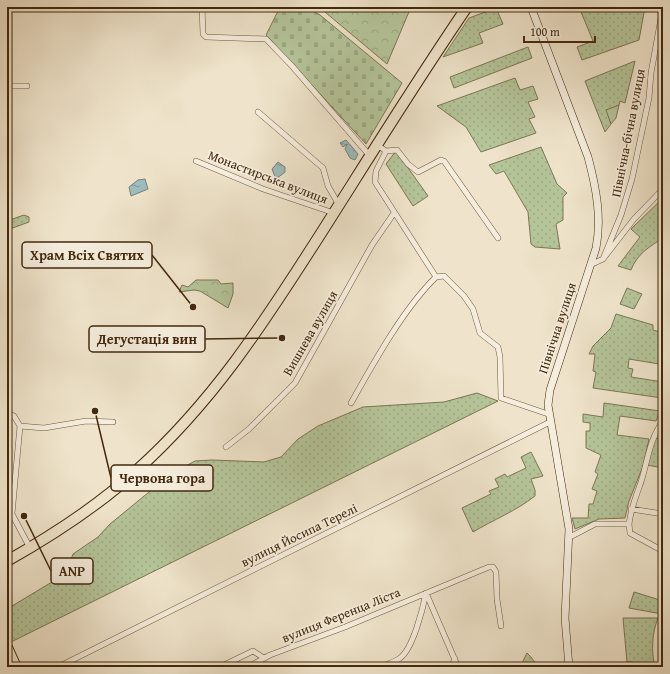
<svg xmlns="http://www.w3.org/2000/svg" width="670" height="674" viewBox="0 0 670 674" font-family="'Gentium Book Plus',serif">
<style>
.grass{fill:#b5c59a;stroke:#7c7653}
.forest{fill:url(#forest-crowns);stroke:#7c7653}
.cemetery{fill:url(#cemetery-stones);stroke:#7c7653}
.garden{fill:url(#garden-dots);stroke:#7c7653}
.water{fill:url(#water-ripples);stroke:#788177}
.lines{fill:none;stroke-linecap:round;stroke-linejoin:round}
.street-casing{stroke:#6e573c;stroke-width:6}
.secondary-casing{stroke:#43280c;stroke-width:8}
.primary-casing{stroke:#43280c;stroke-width:10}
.highway-casing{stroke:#43280c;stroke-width:12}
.street{stroke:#f5eddd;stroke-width:5}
.secondary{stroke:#f5eddd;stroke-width:7}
.primary{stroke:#efe4cb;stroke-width:8}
.highway{stroke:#efe4cb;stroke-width:10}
.labels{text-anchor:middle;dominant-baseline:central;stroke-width:3.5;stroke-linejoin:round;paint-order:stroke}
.street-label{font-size:13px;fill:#43280c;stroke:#f5eddd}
.leader{fill:none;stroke:#43280c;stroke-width:1.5}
.callout-dot{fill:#43280c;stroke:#f5eddd;stroke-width:1.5}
.callout{fill:#f5eddd;stroke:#43280c;stroke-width:1.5}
.callout-label{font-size:14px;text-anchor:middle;font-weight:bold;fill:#43280c}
</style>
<defs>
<pattern id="forest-crowns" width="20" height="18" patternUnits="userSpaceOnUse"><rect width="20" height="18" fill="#b5c59a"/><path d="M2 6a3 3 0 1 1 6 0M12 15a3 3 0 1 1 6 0" fill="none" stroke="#9da984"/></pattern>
<pattern id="cemetery-stones" width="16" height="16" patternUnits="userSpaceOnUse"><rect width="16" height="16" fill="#b5c59a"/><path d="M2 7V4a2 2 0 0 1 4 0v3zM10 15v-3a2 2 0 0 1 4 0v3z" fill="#9da984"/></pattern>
<pattern id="garden-dots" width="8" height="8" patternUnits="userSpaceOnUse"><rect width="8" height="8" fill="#b5c59a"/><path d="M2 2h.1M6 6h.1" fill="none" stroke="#9da984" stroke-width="1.8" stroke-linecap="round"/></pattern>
<pattern id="water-ripples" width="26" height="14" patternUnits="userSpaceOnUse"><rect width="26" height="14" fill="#9cbdbf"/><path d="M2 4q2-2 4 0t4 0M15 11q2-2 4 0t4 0" fill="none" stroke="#819a9a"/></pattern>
</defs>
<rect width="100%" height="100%" fill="#efe4cb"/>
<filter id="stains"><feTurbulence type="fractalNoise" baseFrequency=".005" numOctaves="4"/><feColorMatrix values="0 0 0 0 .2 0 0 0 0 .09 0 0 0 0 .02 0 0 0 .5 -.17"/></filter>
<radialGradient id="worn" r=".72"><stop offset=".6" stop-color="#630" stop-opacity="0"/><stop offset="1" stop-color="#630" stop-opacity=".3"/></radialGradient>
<path class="grass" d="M 619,105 L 616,118 L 611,124 L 605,110 Z"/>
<path class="forest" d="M 319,7 L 411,7 L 387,64 Z
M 196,280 L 218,280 L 221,284 L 233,283 L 233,294 L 228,308 L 200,291 L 194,290 L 179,292 L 182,285 L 188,287 Z"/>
<path class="cemetery" d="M 280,7 L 306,7 L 320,15 L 402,83 L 366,144 L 266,35 Z"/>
<path class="garden" d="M 579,7 L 645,7 L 639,40 L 582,60 L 577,47 L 593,41 Z
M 496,8 L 503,24 L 479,33 L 483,43 L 443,57 L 469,18 Z
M 528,47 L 532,58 L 454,88 L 450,77 Z
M 635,61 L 625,103 L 620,101 L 619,105 L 606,110 L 611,124 L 605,132 L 585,81 Z
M 515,78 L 520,90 L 533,86 L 538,99 L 528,102 L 535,117 L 529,119 L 536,133 L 481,152 L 466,127 L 437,106 Z
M 541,147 L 557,184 L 567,193 L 563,197 L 563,220 L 556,224 L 560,249 L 535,247 L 531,244 L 528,212 L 504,171 L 496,174 L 489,165 Z
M 396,151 L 428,196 L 413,206 L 386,164 Z
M 663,198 L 663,238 C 649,247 637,254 631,270 L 618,266 L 640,237 L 631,229 Z
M 24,215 L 29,217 L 29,222 L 7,230 L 7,221 Z
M 627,288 L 642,294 L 634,309 L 620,304 Z
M 616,314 L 653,325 L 653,330 L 660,332 L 661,348 L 659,364 L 629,359 L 628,368 L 633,369 L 631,377 L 663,382 L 662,398 L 593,388 L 596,372 L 593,371 L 595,354 L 589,354 L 593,346 L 611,328 Z
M 477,393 L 498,401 L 11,642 L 7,632 L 7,609 L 62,576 L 67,571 L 73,554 L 98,537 L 110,524 L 171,474 L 195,461 L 212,460 L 264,462 L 281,457 L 298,439 L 318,426 L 363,407 L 444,402 Z
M 604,403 L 660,411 L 656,421 L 620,416 L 617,435 L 649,439 L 643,466 L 629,501 L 625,518 L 599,519 L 575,529 L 572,518 L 588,518 L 589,504 L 593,504 L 597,491 L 592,489 L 598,474 L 595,472 L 601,455 L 586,448 L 586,431 L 590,431 L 590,423 L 583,422 L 583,414 L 603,417 Z
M 654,438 L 663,439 L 663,468 L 647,465 Z
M 531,452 L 543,476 L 531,479 L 535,490 L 535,496 C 516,511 493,520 473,532 L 462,508 L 491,494 L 489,491 L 499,487 L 495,479 L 505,474 L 507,477 L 526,468 L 521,457 Z
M 634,592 L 663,601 L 662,614 L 629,608 Z
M 623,618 L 658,618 C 652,633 651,651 655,667 L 635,667 L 633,662 L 627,662 Z
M 527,653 C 532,657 535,664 540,667 L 520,667 Z"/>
<path class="water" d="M 346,140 L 358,154 L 355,160 L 350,158 L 345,149 L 347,144 L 343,147 L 340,143 Z
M 278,162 L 285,167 L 285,172 L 276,179 L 272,169 Z
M 145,179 L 148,189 L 131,196 L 129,187 L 138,180 Z"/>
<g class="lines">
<g class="street-casing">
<path id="street" d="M 202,7 L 203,34 L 206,37 L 266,39 L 292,66 L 370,156
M 7,84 L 11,86 L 27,86
M 258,112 L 323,168 L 328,186 L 339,205
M 377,145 L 386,151 L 397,150 L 408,164 L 418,172 L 441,160 L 444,161 L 498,238
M 196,161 L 263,189 L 334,213
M 603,259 L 621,215 L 632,179 L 649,98 L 651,73 L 663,7
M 590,265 L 603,259 L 634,219 L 663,189
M 436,277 L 444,276 L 464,296 L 473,309 L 480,333 L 498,347 L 500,357 L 501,398 L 548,414
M 351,403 C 373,364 403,309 436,277 L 375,182 L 376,171 L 386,151
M 7,413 L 14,416 L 20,426 L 44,428 L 86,421 L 113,422
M 20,426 L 12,514 L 30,548
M 226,447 L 249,429 L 295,383 L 372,245 L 394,213
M 631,509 L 663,514
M 629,524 L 630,533 L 663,551
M 570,537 L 595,524 L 629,524 C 631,508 636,496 641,482 C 648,460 649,440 663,421
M 426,593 L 458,667
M 58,667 L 550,422
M 220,667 L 253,651 L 264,658
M 248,667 L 270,655 L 345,627 L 489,567 L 493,567 L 496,572 L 497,599 L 501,626
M 381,667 C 387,664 395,662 400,658 C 413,649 423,608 426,593
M 451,667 L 455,659"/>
</g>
<g class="secondary-casing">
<path id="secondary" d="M 531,7 L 588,157 C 596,187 602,218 596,248 L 550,390 L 548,405 L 569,529 L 565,618 L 569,667"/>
</g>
<g class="primary-casing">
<path id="primary" d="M 7,645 L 17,667"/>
</g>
<g class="highway-casing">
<path id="highway" d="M 7,561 C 53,535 97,507 136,471 C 213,402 263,324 318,238 C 367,161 415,83 467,7"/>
</g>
<use href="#street" class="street"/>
<use href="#secondary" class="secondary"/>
<use href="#primary" class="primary"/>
<use href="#highway" class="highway"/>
</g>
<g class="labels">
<g class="street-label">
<text transform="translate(628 133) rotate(-79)">Північна-бічна вулиця</text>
<text transform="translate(268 177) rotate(21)">Монастирська вулиця</text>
<text transform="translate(557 328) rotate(-72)">Північна вулиця</text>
<text transform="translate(310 333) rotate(-60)">Вишнева вулиця</text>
<text transform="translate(299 535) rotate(-26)">вулиця Йосипа Терелі</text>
<text transform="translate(341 615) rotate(-22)">вулиця Ференца Ліста</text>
</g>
</g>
<path class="leader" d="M193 307L152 255M282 338L205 339M95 411L111 478M24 516L51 571"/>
<g class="callout-dot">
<circle cx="193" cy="307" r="4"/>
<circle cx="282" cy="338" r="4"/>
<circle cx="95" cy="411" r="4"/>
<circle cx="24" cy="516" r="4"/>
</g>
<g class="callout">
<rect x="22" y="242" width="130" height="26" rx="4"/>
<rect x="89" y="326" width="116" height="26" rx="4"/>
<rect x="111" y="465" width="102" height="26" rx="4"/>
<rect x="51" y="558" width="42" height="26" rx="4"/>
</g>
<g class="callout-label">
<text x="87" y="260">Храм Всіх Святих</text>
<text x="147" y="344">Дегустація вин</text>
<text x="162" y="483">Червона гора</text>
<text x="72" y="576">ANP</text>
</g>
<rect width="670" height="674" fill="none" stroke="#efe4cb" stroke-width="24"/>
<rect x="8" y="8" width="654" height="658" fill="none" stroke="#43280c" stroke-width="2"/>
<rect x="12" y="12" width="646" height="650" fill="none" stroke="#43280c"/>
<path d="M524 36v6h71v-6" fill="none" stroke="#43280c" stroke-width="2"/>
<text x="530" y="36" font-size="12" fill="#43280c" stroke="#f5eddd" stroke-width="3" paint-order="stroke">100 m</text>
<rect width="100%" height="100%" filter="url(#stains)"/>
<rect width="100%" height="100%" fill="url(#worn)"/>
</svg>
